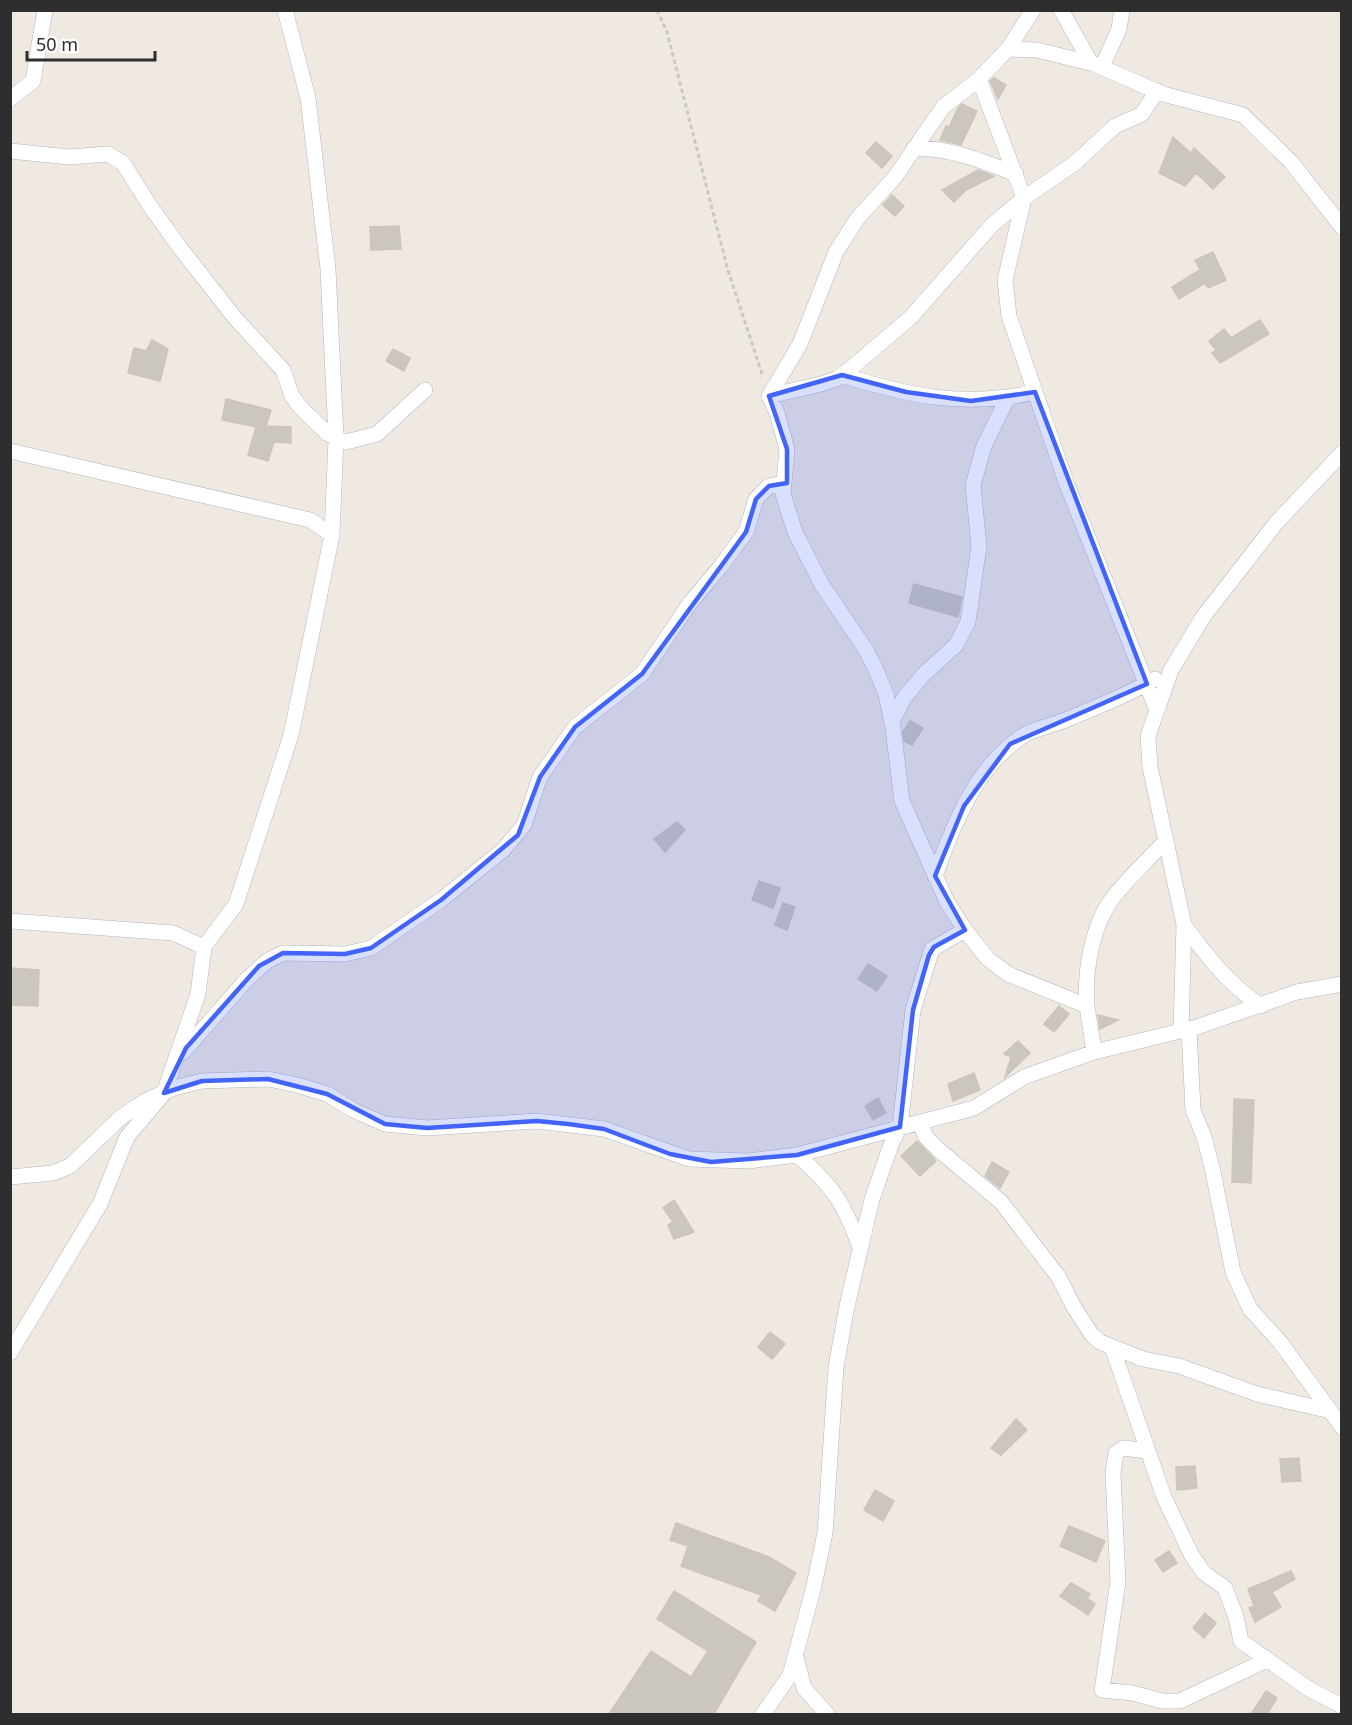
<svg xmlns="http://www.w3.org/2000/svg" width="1352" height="1725" viewBox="0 0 1352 1725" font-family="'Noto Sans',sans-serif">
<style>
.building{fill:#cbc7bf;stroke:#cbc5ba;stroke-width:1.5}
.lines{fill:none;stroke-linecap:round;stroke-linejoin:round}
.minor-casing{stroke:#b4b7c1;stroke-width:16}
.path{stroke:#c9c9c9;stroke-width:3;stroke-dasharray:4.5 3;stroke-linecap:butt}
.minor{stroke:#fff;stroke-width:15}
.marked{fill:#4264fb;fill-opacity:0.2;stroke:#4264fb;stroke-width:4.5;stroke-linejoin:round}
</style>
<rect width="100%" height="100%" fill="#efe9e1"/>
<path class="building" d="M 994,78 L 1006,85 L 998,99 L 990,81 Z
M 962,104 L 977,111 L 961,145 L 940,140 L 946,126 L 949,127 L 958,108 Z
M 1173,137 L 1191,153 L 1194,148 L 1225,177 L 1213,189 L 1196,173 L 1185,186 L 1159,173 Z
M 876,142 L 892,156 L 882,168 L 866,153 Z
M 978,170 L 994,176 L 966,190 L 954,202 L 942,190 Z
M 892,195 L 904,206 L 895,216 L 883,205 Z
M 399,226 L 401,249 L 371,250 L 370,227 Z
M 1213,252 L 1226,280 L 1208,288 L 1205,283 L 1179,299 L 1172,287 L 1200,270 L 1195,260 Z
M 1260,320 L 1269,334 L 1220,363 L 1212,353 L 1216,350 L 1209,341 L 1224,329 L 1231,338 Z
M 152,340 L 168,349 L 160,381 L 128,373 L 134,348 L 146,351 Z
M 393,349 L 410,358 L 404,371 L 386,361 Z
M 226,399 L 271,410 L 266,426 L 291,427 L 291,443 L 274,442 L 268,461 L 248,455 L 256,427 L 222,420 Z
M 914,584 L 962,597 L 958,617 L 909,603 Z
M 910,721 L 923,728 L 912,745 L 904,741 L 903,732 Z
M 677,822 L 685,830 L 665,852 L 654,839 Z
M 759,881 L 780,888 L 773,908 L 752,900 Z
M 783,903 L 795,907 L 787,930 L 775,925 Z
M 868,964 L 887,976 L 877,991 L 858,979 Z
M 10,968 L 39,970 L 38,1006 L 10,1005 Z
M 1059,1006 L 1069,1014 L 1054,1032 L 1044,1024 Z
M 1098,1015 L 1118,1020 L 1100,1029 Z
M 1018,1041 L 1030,1053 L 1005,1077 L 1011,1057 L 1004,1054 Z
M 974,1073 L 980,1090 L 953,1101 L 948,1084 Z
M 878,1098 L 886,1113 L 873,1120 L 865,1106 Z
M 1234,1099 L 1254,1100 L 1251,1183 L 1232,1182 Z
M 917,1141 L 936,1161 L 920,1176 L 901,1156 Z
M 992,1162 L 1009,1172 L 1000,1188 L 985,1176 Z
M 674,1200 L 694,1232 L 674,1239 L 668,1225 L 673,1222 L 663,1208 Z
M 770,1332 L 785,1344 L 772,1359 L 758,1347 Z
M 1016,1419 L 1027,1430 L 1001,1455 L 991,1448 Z
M 1299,1458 L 1301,1481 L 1282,1482 L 1280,1459 Z
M 1195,1466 L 1197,1488 L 1177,1490 L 1176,1467 Z
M 875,1490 L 894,1501 L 883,1521 L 864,1510 Z
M 676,1523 L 769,1557 L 796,1573 L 775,1611 L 758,1601 L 761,1595 L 681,1566 L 688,1546 L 670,1540 Z
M 1069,1526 L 1105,1541 L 1096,1562 L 1060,1546 Z
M 1169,1551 L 1177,1563 L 1163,1572 L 1155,1560 Z
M 1291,1571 L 1295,1579 L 1272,1592 L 1281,1607 L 1255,1622 L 1249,1608 L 1254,1606 L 1248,1589 Z
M 1071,1583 L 1090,1594 L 1087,1598 L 1095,1604 L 1088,1615 L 1060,1596 Z
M 674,1591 L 756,1642 L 714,1714 L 609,1714 L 651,1651 L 691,1677 L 708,1651 L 657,1619 Z
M 1205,1613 L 1216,1623 L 1204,1638 L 1193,1628 Z
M 1266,1691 L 1277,1698 L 1267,1714 L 1251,1714 Z"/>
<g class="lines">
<g class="minor-casing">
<path id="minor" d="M 1061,10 L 1091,63
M 1008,49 L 1033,10
M 1102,67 L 1119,29 L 1122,10
M 979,79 L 1024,198 L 1005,280 L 1009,316 L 1066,482 L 1156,708
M 10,99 L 33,81 L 45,10
M 914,148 C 951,148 982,161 1016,174
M 10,151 L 69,157 L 108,154 L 123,163 L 150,206 L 181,249 L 235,318 L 283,370 L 292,396 L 301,408 L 328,434 L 346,442 L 377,434 L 425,390
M 842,375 C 908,396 967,408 1035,392
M 769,396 L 800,344 L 836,252 L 857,219 L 895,177 L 943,107 L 979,79 L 1008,49 L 1037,50 L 1094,64 L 1163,94 L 1243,115 L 1291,162 L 1342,227
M 769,396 L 777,413 L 787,449 L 783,494 L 795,532 L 822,585 L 866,650 L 876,670 L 886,694 L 893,728 L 902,801 L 947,902 L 965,930 L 988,959 L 1008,974 L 1087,1006 L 1094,1052
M 769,396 L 821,384 L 836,379 L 849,370 L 911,317 L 992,225 L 1024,198 L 1075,163 L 1115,126 L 1142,114 L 1157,91
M 10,451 L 310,520 L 332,535
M 892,721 L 904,698 L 923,675 L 956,645 L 968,622 L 979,546 L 973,485 L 984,446 L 1007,399
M 935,876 C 953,825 978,761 1028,733 C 1039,728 1052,725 1063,721 C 1094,708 1126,696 1155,679
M 10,921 L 173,933 L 204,947
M 1184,925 C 1207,956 1228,984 1261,1006
M 1087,1006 C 1084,973 1092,926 1112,899 C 1127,878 1148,861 1165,841
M 1189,1029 L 1193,1110 L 1204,1137 L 1212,1167 L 1233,1272 L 1250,1309 L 1280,1342 L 1342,1427
M 1181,1031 L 1184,925 L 1150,767 L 1148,736 L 1171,670 L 1203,617 L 1276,523 L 1342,453
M 183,1052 L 248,978 L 267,961 L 283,953 L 345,954 L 371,948 L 441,900 L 503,850 L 524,825 L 540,777 L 575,727 L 642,674 L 690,603 L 721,566 L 746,532 L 756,499 L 769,486 L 784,483
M 919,1122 L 926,1137 L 940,1151 L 1001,1202 L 1058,1276 L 1075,1309 L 1092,1335 L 1100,1342 L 1143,1359 L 1179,1366 L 1257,1394 L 1331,1411
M 797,1155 C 834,1187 843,1202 860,1247
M 10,1177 L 53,1173 L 70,1166 L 120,1118 L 145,1101 L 174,1088 L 202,1081 L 268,1079 L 297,1085 L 327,1094 L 353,1110 L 385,1124 L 427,1128 L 537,1121 L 604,1129 L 689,1159 L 748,1161 L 797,1155 L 974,1108 L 1024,1077 L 1094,1052 L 1197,1027 L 1297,992 L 1342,984
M 1112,1347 L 1164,1497 L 1191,1554 L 1204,1573 L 1225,1588 L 1236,1617 L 1241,1641 L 1309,1689 L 1342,1706
M 10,1353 L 100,1204 L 127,1137 L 164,1093 L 198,994 L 204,947 L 236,904 L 291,735 L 332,535 L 336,438 L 328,269 L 308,98 L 285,10
M 1147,1451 L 1123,1448 L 1116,1453 L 1113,1473 L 1118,1582 L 1102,1690 L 1132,1693 L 1162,1701 L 1180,1701 L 1267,1660
M 796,1657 L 804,1688 L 827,1714
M 763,1714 L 790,1675 L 813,1590 L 825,1533 L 836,1367 L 847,1306 L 872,1199 L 892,1142 L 900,1127 L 913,1010 L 932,949 L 965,930"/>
</g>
<path class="path" d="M 657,10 L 667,32 L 727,267 L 763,377"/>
<use href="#minor" class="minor"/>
</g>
<path class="marked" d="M 842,375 L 906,392 L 971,401 L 1035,392 L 1147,684 L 1010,744 L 964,806 L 935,876 L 965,930 L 934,947 L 929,955 L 913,1010 L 900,1127 L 797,1155 L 711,1162 L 670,1154 L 604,1129 L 568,1124 L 537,1121 L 427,1128 L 385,1124 L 327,1094 L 268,1079 L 202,1081 L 164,1093 L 186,1048 L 259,966 L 283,953 L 345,954 L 371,948 L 441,900 L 518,835 L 540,777 L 575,727 L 642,674 L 746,532 L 756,499 L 769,486 L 787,483 L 787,449 L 769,396 Z"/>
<rect width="1352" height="1725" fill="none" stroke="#2e2e2e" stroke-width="24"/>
<path d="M27 51v9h128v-9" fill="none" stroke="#2e2e2e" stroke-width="3"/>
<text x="36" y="51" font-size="18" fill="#2e2e2e" stroke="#ffffff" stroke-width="4.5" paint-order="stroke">50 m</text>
</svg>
